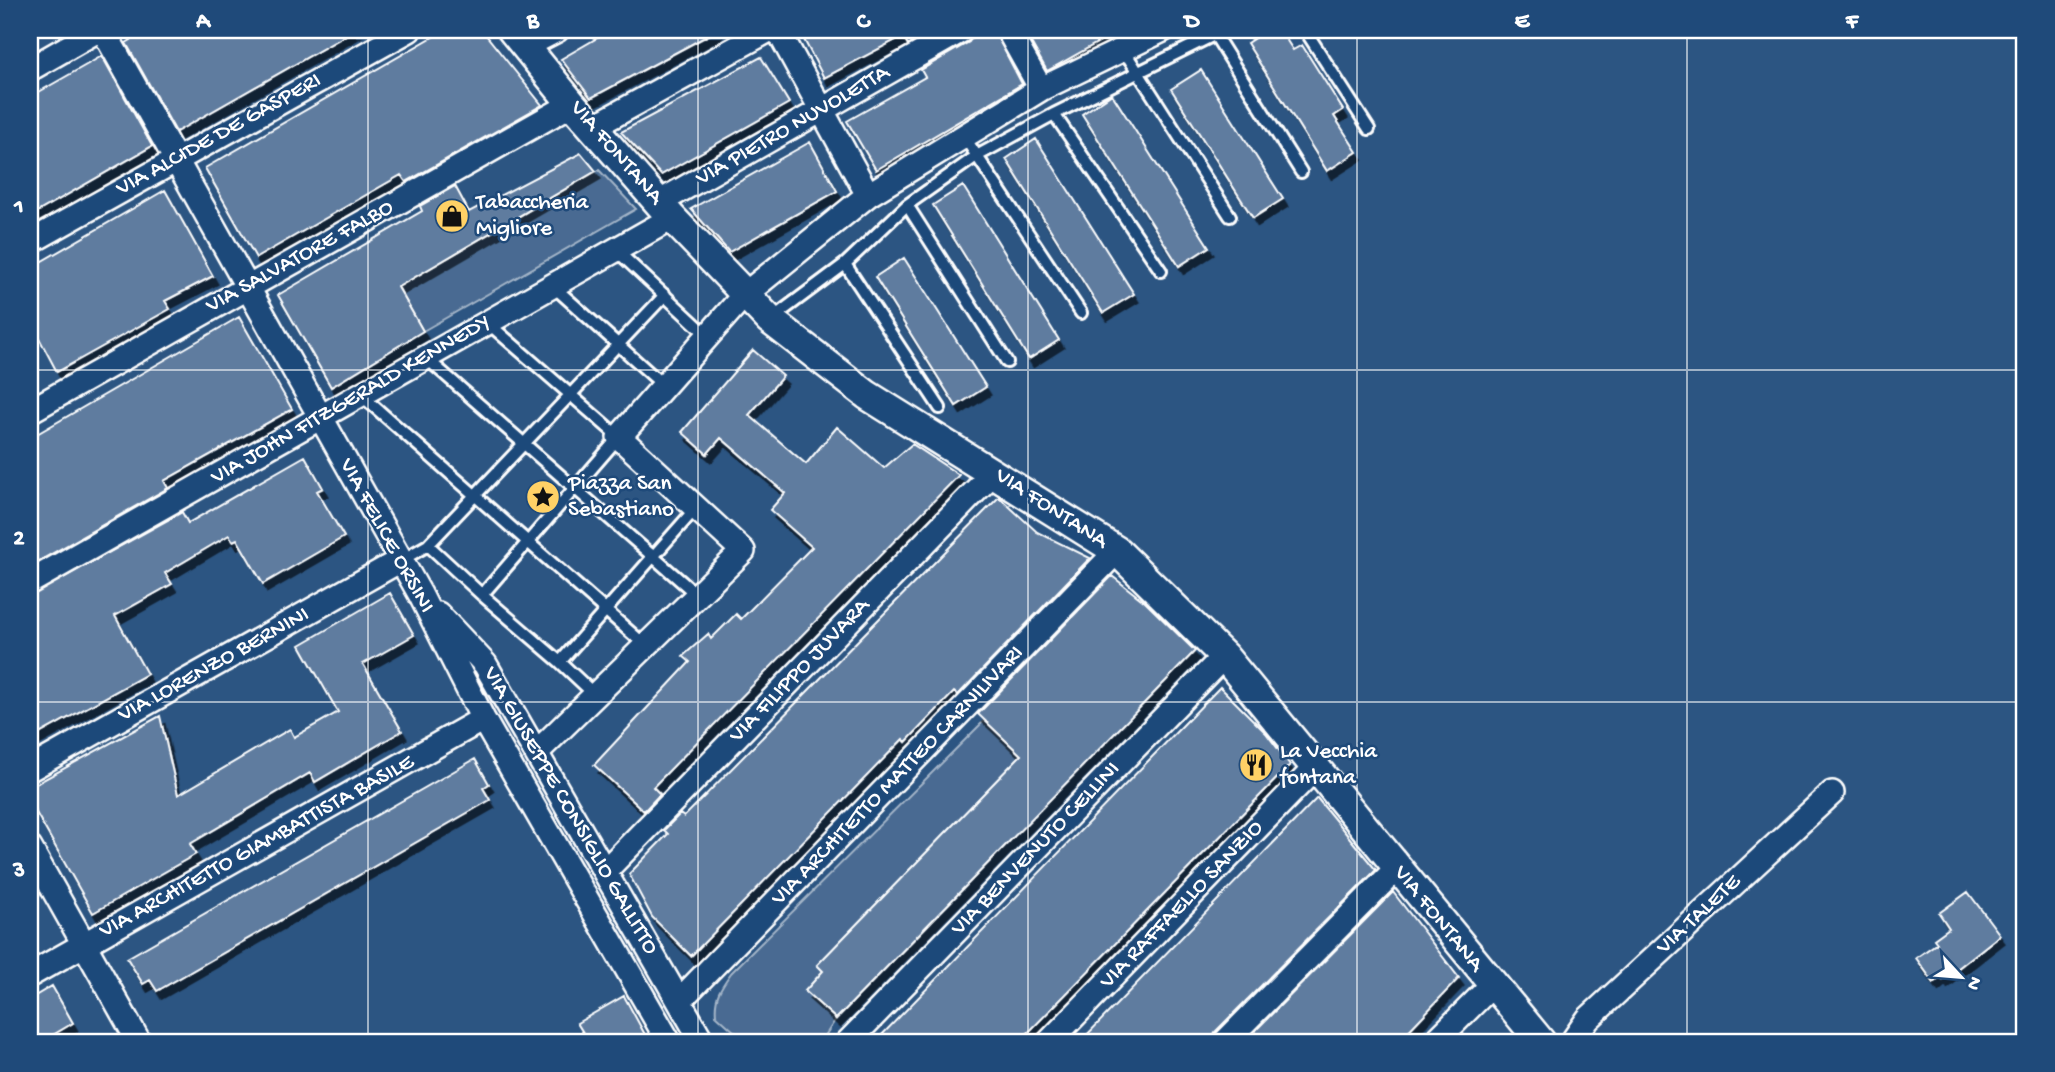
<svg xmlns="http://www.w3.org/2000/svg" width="2055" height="1072" viewBox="0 0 2055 1072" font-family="'Gochi Hand',sans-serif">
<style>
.green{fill:#486b92;stroke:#a4b5c8;stroke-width:2}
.building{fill:#5e7c9f;stroke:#fff;stroke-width:2;filter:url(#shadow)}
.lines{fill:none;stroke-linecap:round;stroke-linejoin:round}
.service-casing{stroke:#fff;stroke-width:16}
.minor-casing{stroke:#fff;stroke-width:28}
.tertiary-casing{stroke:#fff;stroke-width:33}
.service{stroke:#1f4a7a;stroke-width:10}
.minor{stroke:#1f4a7a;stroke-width:23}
.tertiary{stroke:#1f4a7a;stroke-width:28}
.grid{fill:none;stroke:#fff;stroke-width:2;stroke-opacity:0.55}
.labels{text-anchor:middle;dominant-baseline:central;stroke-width:5;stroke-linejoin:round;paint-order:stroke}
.street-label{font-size:23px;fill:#fff;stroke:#1f4a7a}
.poi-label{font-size:23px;fill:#fff;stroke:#1f4a7a;text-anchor:start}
.neatline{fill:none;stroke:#fff;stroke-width:2.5}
.grid-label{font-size:23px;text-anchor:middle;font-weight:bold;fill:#fff}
</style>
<defs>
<filter id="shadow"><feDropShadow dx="4.5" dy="8" stdDeviation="0" flood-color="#0009"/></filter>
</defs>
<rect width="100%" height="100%" fill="#2c5582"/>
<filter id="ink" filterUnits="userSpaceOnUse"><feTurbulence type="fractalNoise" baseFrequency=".0143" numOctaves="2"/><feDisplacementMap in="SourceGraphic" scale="14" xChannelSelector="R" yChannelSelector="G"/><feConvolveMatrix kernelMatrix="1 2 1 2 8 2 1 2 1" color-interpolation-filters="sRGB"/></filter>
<g filter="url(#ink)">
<path class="green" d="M 599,170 L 636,209 L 423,331 L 398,287 Z
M 985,720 L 1021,755 L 817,965 L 823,971 L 805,991 L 836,1019 L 821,1042 L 746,1042 L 716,1015 C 714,997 721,987 731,973 Z"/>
<path class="building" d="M 125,30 L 355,30 L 176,132 L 126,43 L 131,40 Z
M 445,30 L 482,30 L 542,105 L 406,182 L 401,175 L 256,258 L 205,168 Z
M 611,30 L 718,30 L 591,98 L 561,59 Z
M 799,30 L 934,30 L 908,45 L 903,36 L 824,78 Z
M 976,30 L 994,30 L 1022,84 L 876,170 L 847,121 L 925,77 L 921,70 L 969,42 Z
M 1024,30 L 1120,30 L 1047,71 Z
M 1267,30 L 1280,30 L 1293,50 L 1302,45 L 1343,110 L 1334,116 L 1357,152 L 1327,171 L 1247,43 Z
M 102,56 L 152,146 L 30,216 L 30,97 Z
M 761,57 L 789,103 L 661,175 L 621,132 Z
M 1201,70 L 1283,199 L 1253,218 L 1171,89 Z
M 1112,94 L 1209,247 L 1179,266 L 1082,114 Z
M 1036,139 L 1134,294 L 1103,313 L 1006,159 Z
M 810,142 L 837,191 L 729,252 L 691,209 Z
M 581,153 L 596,171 L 398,287 L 423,331 L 331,387 L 278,295 L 422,211 L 420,206 L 455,186 L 469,212 Z
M 963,186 L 1059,340 L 1029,359 L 933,205 Z
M 165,190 L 213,276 L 165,301 L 170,309 L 57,372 L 30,321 L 30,268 Z
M 904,258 L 986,387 L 956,406 L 875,277 Z
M 239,317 L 292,409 L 164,481 L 168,488 L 30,566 L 30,438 Z
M 753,350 L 783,376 L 749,415 L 806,464 L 837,427 L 884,468 L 912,444 L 959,475 L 653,787 L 660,794 L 644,811 L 594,765 L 690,662 L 683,656 L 708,634 L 711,639 L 736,614 L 741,619 L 812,547 L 770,510 L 785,493 L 721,438 L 707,454 L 682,432 Z
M 305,456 L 323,488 L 317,491 L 344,537 L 263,584 L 237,539 L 233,541 L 229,535 L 165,573 L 172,584 L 115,616 L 147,674 L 30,739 L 30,596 L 182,512 L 188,523 Z
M 999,497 L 1037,532 L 1090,558 L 958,695 L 954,692 L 906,742 L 903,739 L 691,956 L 652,917 L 629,874 L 668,834 L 664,830 L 680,814 L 684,817 Z
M 1112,576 L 1145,602 L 1195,651 L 836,1019 L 805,991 L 823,971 L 817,965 L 1021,755 L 978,714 Z
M 390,593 L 414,635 L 363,664 L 402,731 L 315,782 L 310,773 L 190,844 L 196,854 L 93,913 L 30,802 L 30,787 L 160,716 L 178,795 L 290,729 L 294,737 L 338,712 L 300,645 Z
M 1220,687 L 1266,733 L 1290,765 L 1019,1042 L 875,1042 Z
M 475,759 L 489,784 L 483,788 L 490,800 L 157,991 L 150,980 L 143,984 L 127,958 Z
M 1317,798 L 1376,870 L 1215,1032 L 1211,1042 L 1080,1042 Z
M 1393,892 L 1459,978 L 1398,1042 L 1244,1042 Z
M 1968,892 L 2000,935 L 1943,980 L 1941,977 L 1934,983 L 1916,958 L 1937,943 L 1934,939 L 1949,928 L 1939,913 Z
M 52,986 L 73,1023 L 41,1042 L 30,1042 L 30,999 Z
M 624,996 L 649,1042 L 589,1042 L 577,1023 Z"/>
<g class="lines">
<g class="service-casing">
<path id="service" d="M 1305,30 L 1369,129
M 1215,35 L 1301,172
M 1123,49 L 1230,216
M 1054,114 L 1161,271
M 965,138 L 1081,313
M 907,205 L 1007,362
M 616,250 L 708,336
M 845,264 L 940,408
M 553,286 L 663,385
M 770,320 L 845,264 L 907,205 L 975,157 L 1054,114 L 1224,30
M 488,323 L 619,437 L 482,595 L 560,662
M 426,358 L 697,595
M 361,395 L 646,646
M 428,545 L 665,295
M 400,561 L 428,545 L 482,595
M 595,695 L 560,662 L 696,508"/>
</g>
<g class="minor-casing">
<path id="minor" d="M 103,30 L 420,594 L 483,719 L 669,1042
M 778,30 L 868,195
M 1008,30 L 1041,89
M 526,46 L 557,30
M 30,69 L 98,30
M 593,127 L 769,30
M 660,202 L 962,30
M 30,242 L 409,30
M 30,411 L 572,104
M 30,582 L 672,218
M 438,614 L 485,664 L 702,1041
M 537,752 L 743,551 L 619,437 L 744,295 L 868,195 L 1041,89 L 1163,30
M 30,769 L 399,561
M 30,848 L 139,1042
M 606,870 L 994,472
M 30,975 L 483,719
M 680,1000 L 1117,551
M 848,1042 L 1224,656
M 1049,1042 L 1315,768
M 1225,1042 L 1397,868
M 1435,1042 L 1492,985
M 1572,1042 L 1588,1019 L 1832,793"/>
</g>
<g class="tertiary-casing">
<path id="tertiary" d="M 512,30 L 572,104 L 672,218 L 770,320 L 867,395 L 1117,551 L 1224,656 L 1541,1042"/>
</g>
<use href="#service" class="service"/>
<use href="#minor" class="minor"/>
<use href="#tertiary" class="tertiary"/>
</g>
</g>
<path class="grid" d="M 368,30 L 368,1042M 698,30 L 698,1042M 1028,30 L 1028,1042M 1357,30 L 1357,1042M 1687,30 L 1687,1042M 30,370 L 2025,370M 30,702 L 2025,702"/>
<defs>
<g id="shop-disc" transform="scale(1.75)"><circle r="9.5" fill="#ffd166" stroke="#1f4a7a"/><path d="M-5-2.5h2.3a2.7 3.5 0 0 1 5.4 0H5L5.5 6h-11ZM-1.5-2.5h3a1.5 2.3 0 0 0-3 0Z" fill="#111"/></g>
<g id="sight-disc" transform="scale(1.75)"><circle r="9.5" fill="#ffd166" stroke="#1f4a7a"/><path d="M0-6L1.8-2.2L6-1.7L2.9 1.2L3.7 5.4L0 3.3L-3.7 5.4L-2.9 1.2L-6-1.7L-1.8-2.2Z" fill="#111"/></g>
<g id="restaurant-disc" transform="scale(1.75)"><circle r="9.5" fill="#ffd166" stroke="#1f4a7a"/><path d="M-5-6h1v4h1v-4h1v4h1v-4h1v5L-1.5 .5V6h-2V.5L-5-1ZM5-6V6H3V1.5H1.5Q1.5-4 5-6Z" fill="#111"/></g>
</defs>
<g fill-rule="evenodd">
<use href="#shop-disc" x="452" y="216"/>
<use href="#sight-disc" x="543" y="497"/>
<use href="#restaurant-disc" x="1256" y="765"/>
</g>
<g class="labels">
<g class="street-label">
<text transform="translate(793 126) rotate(-30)">VIA PIETRO NUVOLETTA</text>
<text transform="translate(219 135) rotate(-29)">VIA ALCIDE DE GASPERI</text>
<text transform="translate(616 153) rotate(49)">VIA FONTANA</text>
<text transform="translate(300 257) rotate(-29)">VIA SALVATORE FALBO</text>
<text transform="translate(351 400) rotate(-30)">VIA JOHN FITZGERALD KENNEDY</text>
<text transform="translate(1051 509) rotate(33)">VIA FONTANA</text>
<text transform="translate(386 536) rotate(61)">VIA FELICE ORSINI</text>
<text transform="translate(214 665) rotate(-29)">VIA LORENZO BERNINI</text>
<text transform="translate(800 671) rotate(-46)">VIA FILIPPO JUVARA</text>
<text transform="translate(898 776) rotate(-46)">VIA ARCHITETTO MATTEO CARNILIVARI</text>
<text transform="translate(570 811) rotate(60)">VIA GIUSEPPE CONSIGLIO GALLITTO</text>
<text transform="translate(257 847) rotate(-29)">VIA ARCHITETTO GIAMBATTISTA BASILE</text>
<text transform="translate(1036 849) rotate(-46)">VIA BENVENUTO CELLINI</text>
<text transform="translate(1182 905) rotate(-46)">VIA RAFFAELLO SANZIO</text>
<text transform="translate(1699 915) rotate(-43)">VIA TALETE</text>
<text transform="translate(1438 919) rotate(51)">VIA FONTANA</text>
</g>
<g class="poi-label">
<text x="476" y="203">Tabaccheria<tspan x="476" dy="26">Migliore</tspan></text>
<text x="568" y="484">Piazza San<tspan x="568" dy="26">Sebastiano</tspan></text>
<text x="1280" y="752">La Vecchia<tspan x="1280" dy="26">fontana</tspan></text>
</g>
</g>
<rect width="2055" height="1072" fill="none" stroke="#1f4a7a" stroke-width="77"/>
<g transform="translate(1961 977) rotate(116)" stroke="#1f4a7a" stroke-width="5" paint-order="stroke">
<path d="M0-5L12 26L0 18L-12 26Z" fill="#ffffff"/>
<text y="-10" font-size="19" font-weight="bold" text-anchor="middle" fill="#ffffff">N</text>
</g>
<rect x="38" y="38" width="1978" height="996" class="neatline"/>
<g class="grid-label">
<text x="203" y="27">A</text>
<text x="533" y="27">B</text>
<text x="863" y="27">C</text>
<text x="1192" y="27">D</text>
<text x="1522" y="27">E</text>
<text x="1852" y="27">F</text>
<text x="19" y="212">1</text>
<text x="19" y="544">2</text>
<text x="19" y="876">3</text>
</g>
</svg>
